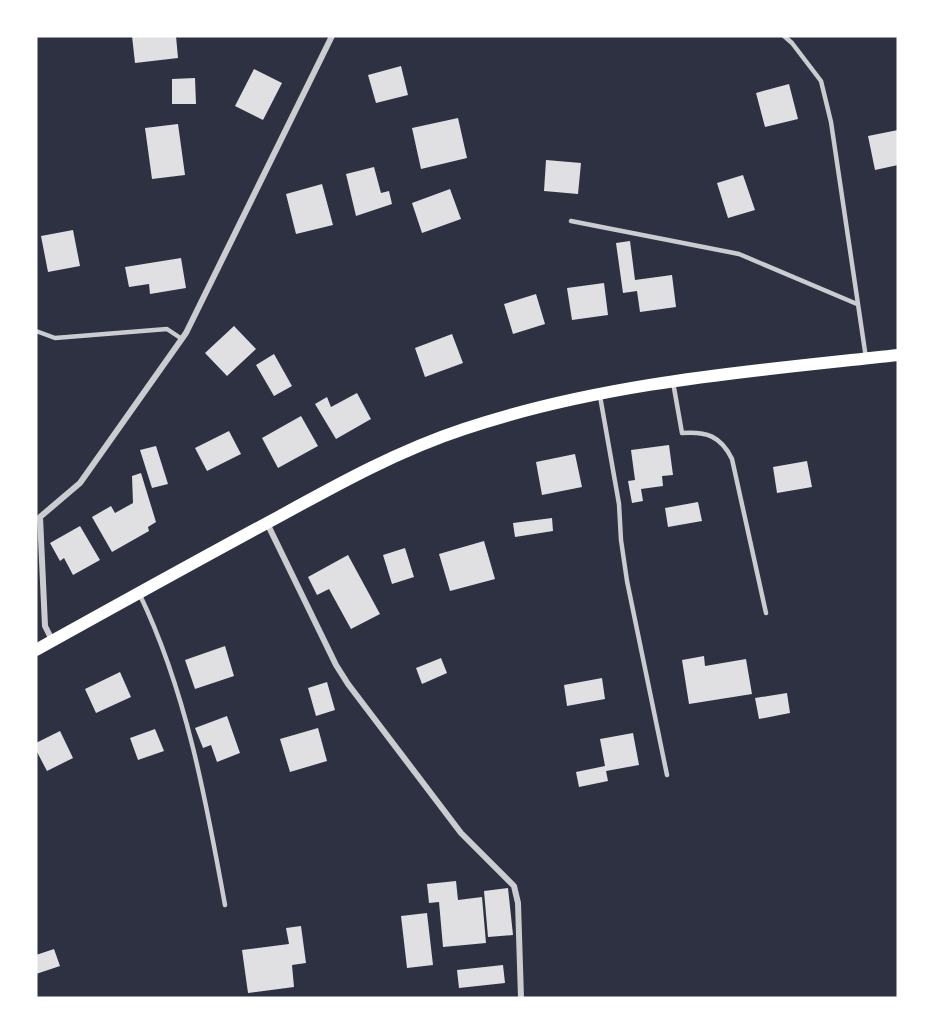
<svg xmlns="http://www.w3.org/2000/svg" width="934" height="1034" viewBox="0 0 934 1034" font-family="'Alegreya Sans',sans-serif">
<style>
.building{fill:#e0e0e3}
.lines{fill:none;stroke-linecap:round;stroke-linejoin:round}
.service{stroke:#caccd0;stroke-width:4.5}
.minor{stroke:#caccd0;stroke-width:6}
.secondary{stroke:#fff;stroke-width:12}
</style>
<rect width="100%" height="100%" fill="#2d3142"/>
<path class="building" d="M 132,36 L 176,36 L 178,58 L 135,63 Z
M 401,66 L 408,95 L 376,103 L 368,75 Z
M 254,69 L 282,83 L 263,120 L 235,106 Z
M 195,78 L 196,104 L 172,104 L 172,79 Z
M 789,84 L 798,119 L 765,127 L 756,93 Z
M 458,118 L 467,158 L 421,169 L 412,128 Z
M 178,124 L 185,175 L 152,179 L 145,128 Z
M 898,130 L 898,165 L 875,170 L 868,136 Z
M 546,160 L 581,163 L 578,194 L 544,191 Z
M 374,167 L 381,193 L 389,191 L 392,204 L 356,216 L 346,174 Z
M 743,175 L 755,210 L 728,218 L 717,183 Z
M 322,184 L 333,225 L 296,234 L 286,194 Z
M 450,189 L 461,219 L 422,233 L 412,203 Z
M 73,230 L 80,266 L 48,272 L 41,236 Z
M 630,241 L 635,280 L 672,275 L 676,307 L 640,312 L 637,291 L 623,293 L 616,243 Z
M 181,258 L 186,288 L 150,294 L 149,284 L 129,287 L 125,267 Z
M 604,283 L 608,315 L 572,320 L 567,288 Z
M 536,294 L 545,324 L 513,334 L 504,304 Z
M 234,326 L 256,349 L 227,376 L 205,353 Z
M 452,334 L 463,363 L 425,377 L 415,348 Z
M 274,354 L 292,386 L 274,396 L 256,365 Z
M 357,393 L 371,419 L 336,439 L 315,404 L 327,397 L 331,407 Z
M 301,416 L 318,446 L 278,468 L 262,438 Z
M 229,431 L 241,454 L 207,471 L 195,448 Z
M 669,445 L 673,475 L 662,476 L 663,486 L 641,489 L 643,501 L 632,503 L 628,481 L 635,480 L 631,450 Z
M 156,446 L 168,484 L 152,488 L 140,450 Z
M 575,454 L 582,487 L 542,495 L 536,462 Z
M 807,461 L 812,487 L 777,493 L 773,467 Z
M 141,473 L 156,522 L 148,527 L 149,531 L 112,552 L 92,517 L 111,506 L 115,513 L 133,503 L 132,476 Z
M 698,502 L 702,521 L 668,527 L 665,508 Z
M 552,518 L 553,531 L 515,537 L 513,523 Z
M 80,526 L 100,560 L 73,575 L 64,558 L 60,561 L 50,543 Z
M 484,541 L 495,579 L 450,591 L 439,554 Z
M 405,548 L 414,577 L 392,584 L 383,555 Z
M 348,555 L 380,614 L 351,629 L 329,589 L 317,595 L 308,577 Z
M 225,646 L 234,676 L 195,689 L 185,660 Z
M 704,656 L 705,666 L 746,659 L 752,694 L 689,704 L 682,660 Z
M 441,658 L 447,673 L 422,684 L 416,668 Z
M 120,672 L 131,697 L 96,713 L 85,689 Z
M 602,678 L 605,699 L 567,706 L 564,685 Z
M 327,682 L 335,710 L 316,716 L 308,688 Z
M 787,693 L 790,713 L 759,719 L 755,698 Z
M 227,716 L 240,753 L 217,762 L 211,745 L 203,748 L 195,728 Z
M 318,728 L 327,761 L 290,772 L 280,739 Z
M 155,729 L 164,751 L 138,760 L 130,738 Z
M 60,731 L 73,758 L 47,771 L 36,750 L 36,743 Z
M 633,733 L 639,765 L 606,771 L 608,781 L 579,787 L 576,772 L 605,766 L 600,739 Z
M 456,881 L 458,900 L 482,897 L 486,943 L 443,947 L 439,902 L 429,903 L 427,884 Z
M 508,888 L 513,935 L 488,937 L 484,891 Z
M 427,913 L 433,965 L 407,968 L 401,916 Z
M 301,926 L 306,963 L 292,965 L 294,987 L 248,993 L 242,950 L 289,944 L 286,928 Z
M 54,949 L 60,966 L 36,974 L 36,955 Z
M 503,965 L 505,983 L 459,988 L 457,970 Z"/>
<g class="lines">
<path class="service" d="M 784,36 L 792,43 L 821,81 L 831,122 L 866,358
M 571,221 L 739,254 L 857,304
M 36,331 L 55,338 L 167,329 L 182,339
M 673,382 L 682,433 C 706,431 721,436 732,459 L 766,613
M 600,396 L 619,504 L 621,540 L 627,581 L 667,775
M 139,593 C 186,690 206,800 225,905"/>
<path class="minor" d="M 267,523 L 336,665 L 348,684 L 461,833 L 514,886 L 518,903 L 521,998
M 52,640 L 45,626 L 40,517 L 80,483 L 186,333 L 332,36"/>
<path class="secondary" d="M 36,650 C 117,605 198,560 280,516 C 340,483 400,450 464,429 C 604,382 753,371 898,355"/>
</g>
<rect width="934" height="1034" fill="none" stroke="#ffffff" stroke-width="75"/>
</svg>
